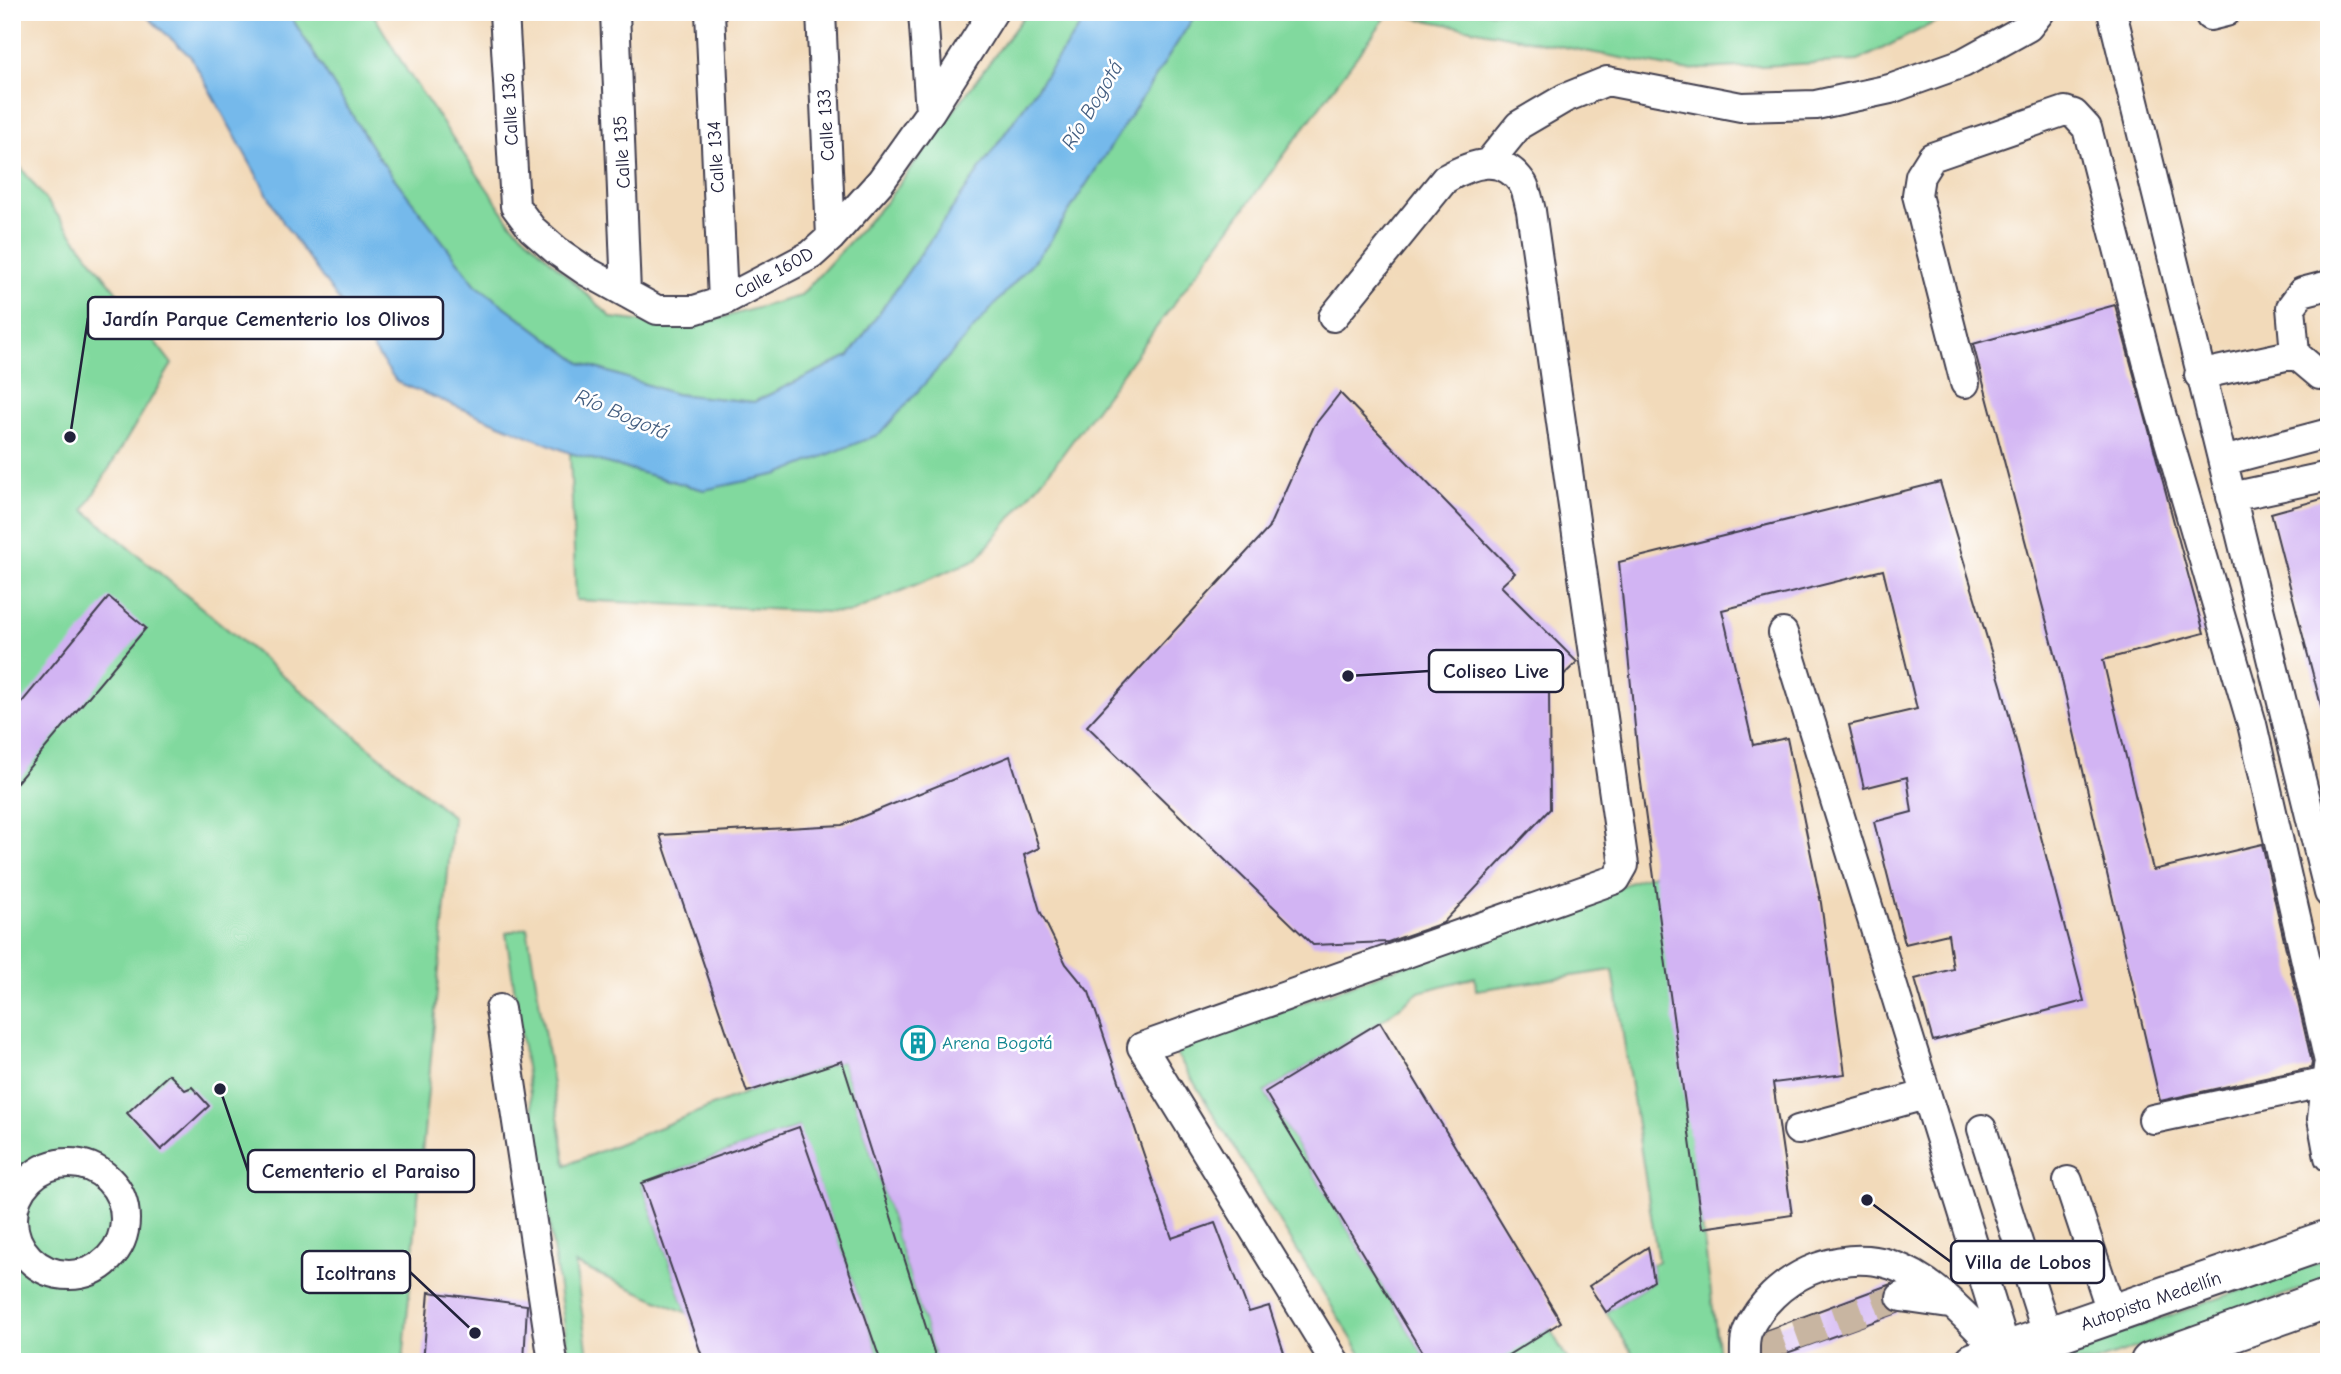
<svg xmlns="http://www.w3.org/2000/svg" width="2341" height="1374" viewBox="0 0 2341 1374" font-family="'Comic Neue',sans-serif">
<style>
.green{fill:#81d99e;stroke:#527e6c;stroke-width:2}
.water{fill:#75b9eb;stroke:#4c6e93;stroke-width:2}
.building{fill:#d2b4f3}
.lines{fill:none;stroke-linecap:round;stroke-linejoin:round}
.minor-tunnel{stroke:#c8b5a1;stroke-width:28;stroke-dasharray:28 14;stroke-linecap:butt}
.minor-casing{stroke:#413e4e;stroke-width:32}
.highway-casing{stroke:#413e4e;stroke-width:42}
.minor{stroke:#fff;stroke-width:28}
.highway{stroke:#fff;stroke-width:38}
.labels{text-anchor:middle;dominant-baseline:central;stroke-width:5;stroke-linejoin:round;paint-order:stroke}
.street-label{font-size:19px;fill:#22223b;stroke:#fff}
.culture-label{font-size:19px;fill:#0d838f;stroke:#fff;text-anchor:start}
.water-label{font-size:21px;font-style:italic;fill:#435e81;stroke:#fff}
.leader{fill:none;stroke:#22223b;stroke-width:2.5}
.callout-dot{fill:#22223b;stroke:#fff;stroke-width:2.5}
.callout{fill:#fff;stroke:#22223b;stroke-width:2.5}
.callout-label{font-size:21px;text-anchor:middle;font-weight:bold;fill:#22223b}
</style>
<rect width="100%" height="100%" fill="#fff"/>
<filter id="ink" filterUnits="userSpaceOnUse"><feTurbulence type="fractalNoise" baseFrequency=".0143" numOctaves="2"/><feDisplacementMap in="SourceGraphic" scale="14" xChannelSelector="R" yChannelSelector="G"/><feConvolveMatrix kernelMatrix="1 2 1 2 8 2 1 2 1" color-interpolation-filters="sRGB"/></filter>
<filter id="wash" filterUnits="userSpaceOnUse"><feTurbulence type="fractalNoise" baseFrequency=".00686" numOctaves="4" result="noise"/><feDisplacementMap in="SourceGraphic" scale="28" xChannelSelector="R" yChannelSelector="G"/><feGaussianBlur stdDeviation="1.57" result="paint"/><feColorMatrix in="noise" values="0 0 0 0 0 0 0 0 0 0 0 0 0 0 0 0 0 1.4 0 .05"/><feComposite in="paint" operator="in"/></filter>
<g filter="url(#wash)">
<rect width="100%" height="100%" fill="#f2daba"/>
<path class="green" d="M 288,12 L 372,12 L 407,71 L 510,222 L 612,318 L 688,327 L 800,296 L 885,203 L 1027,12 L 1090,12 L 849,356 L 754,402 L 675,394 L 581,363 L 476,285 L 378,157 Z
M 1197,12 L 1955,12 L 1858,61 L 1683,70 L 1389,13 L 1053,467 L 977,559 L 849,613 L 576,600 L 570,453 L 704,490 L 1046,247 Z
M 12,156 L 172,364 L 84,510 L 453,817 L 403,1362 L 12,1362 Z
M 1656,873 L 1720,1362 L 1638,1362 L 1606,1312 L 1654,1281 L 1651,1265 L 1658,1261 L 1613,970 L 1476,990 L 1475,977 L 1419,992 L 1380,1022 L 1265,1092 L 1428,1362 L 1366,1362 L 1174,1050 Z
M 527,927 L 566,1165 L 747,1092 L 842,1061 L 937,1362 L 881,1362 L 798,1127 L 642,1183 L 687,1313 L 575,1264 L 589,1362 L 570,1362 L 506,933 Z
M 2329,1259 L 2329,1279 L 2095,1362 L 2039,1362 Z
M 1550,1329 L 1569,1362 L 1488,1362 Z"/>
<path class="water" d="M 142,12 L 288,12 L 378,157 L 476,285 L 581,363 L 675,394 L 754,402 L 849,356 L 1090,12 L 1197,12 L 1046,247 L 880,434 L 779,474 L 704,490 L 570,453 L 397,382 L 284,224 L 191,57 Z"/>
<g id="blocks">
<path class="building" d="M 2115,305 L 2204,633 L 2103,660 L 2153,870 L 2262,844 L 2312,1063 L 2311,1068 L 2160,1101 L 2060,672 L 1973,344 Z
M 1340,393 L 1515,573 L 1501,586 L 1577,662 L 1549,689 L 1550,809 L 1443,923 L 1388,942 L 1313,945 L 1087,726 L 1268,529 L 1314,426 Z
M 1940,482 L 2002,688 L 2084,1001 L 1933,1041 L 1915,979 L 1953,969 L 1948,934 L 1905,944 L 1874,822 L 1912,812 L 1907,777 L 1864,788 L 1849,725 L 1917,709 L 1883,570 L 1722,610 L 1753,745 L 1787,738 L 1821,903 L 1845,1074 L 1773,1083 L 1792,1215 L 1702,1228 L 1639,768 L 1619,562 Z
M 2329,497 L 2329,712 L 2323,713 L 2271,513 Z
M 109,597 L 146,628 L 12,788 L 12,714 Z
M 1010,756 L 1039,848 L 1024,855 L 1040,911 L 1066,964 L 1089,992 L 1172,1238 L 1215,1223 L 1249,1312 L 1269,1306 L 1287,1362 L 937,1362 L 842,1061 L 747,1092 L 660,835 L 842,825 Z
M 1380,1022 L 1561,1322 L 1497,1362 L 1428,1362 L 1265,1092 Z
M 169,1074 L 185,1090 L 192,1087 L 209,1106 L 161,1150 L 127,1113 Z
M 799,1127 L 881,1362 L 704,1362 L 642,1183 Z
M 1648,1247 L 1654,1281 L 1606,1312 L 1589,1286 Z
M 1891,1284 L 1885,1294 L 1885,1302 L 1898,1313 L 1762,1362 L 1762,1340 L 1767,1330 Z
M 429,1292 L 527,1305 L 524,1362 L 423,1362 Z"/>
</g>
</g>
<g filter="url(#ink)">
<use href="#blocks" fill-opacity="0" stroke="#413e4e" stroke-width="2"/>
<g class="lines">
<path class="minor-tunnel" d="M 1757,1349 L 1901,1297"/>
<g class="minor-casing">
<path id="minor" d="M 504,12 L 515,206 L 532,229 L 557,251 L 586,271 L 657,310 L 694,310 L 723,301 L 811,255 L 831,237 L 881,181 L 930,112 L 993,12
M 615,12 L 626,293
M 710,12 L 723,301
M 821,12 L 831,237
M 923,12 L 930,112
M 2112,12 L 2329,893
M 2210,16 L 2226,12
M 1489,162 L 1519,125 L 1565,98 L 1607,81 L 1741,107 L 1816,105 L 1890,89 L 1963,63 L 2028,27 L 2040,12
M 1333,317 L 1445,179 C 1471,164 1502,152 1523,184 C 1527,191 1529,203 1531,211 L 1624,865 L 1616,879 L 1142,1047 L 1335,1362
M 2295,354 L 2320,375 L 2329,374
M 2199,375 L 2295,354 L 2291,307 L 2302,292 L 2329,285
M 1965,383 L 1917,195 L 1920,176 L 1932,157 L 2065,111 L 2074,114 L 2087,128 L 2159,407 L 2252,724 L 2329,1062
M 2223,461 L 2329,433
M 2231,497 L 2329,476
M 1783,633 L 2006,1350
M 500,1009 L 553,1362
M 2328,1067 L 2322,1119 L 2329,1157
M 2153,1119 L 2327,1082
M 1982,1129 L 2048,1337
M 1798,1130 L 1925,1095
M13 1219a56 56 0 1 1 112 0a56 56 0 1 1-112 0Z
M 2068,1181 L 2112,1314
M 1901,1297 L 1949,1304
M 1745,1362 C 1745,1352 1744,1338 1748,1330 C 1772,1278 1837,1247 1892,1265 C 1935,1279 1970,1322 2001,1352"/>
</g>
<g class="highway-casing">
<path id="highway" d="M 1974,1362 L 2329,1239
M 2150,1362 L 2329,1298"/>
</g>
<use href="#minor" class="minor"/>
<use href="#highway" class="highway"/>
</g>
</g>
<defs>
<g id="building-ring" transform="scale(1.75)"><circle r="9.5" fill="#fff" stroke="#0f9aa8" stroke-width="1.5"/><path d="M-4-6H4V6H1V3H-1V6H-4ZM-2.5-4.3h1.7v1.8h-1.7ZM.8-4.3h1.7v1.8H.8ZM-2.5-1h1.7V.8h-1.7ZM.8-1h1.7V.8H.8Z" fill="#0f9aa8"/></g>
</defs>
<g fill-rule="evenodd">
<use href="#building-ring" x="918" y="1043"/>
</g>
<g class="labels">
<g class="street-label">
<text transform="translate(510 109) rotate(-93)">Calle 136</text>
<text transform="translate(826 125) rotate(-93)">Calle 133</text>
<text transform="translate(622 152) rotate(-93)">Calle 135</text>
<text transform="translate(716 157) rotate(-93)">Calle 134</text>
<text transform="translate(774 273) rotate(-29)">Calle 160D</text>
<text transform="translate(2151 1301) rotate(-19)">Autopista Medellín</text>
</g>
<g class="culture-label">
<text x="942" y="1043">Arena Bogotá</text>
</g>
<g class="water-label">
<text transform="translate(1092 105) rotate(-59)">Río Bogotá</text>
<text transform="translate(622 414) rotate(23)">Río Bogotá</text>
</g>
</g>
<path class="leader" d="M70 437L88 318M1348 676L1429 671M220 1089L248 1171M1867 1200L1951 1262M475 1333L410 1272"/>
<g class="callout-dot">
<circle cx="70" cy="437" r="7"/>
<circle cx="1348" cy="676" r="7"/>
<circle cx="220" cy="1089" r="7"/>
<circle cx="1867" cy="1200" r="7"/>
<circle cx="475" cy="1333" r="7"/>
</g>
<g class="callout">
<rect x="88" y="297" width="355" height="42" rx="7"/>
<rect x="1429" y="650" width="134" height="42" rx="7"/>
<rect x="248" y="1150" width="226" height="42" rx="7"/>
<rect x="1951" y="1241" width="153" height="42" rx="7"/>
<rect x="302" y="1251" width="108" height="42" rx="7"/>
</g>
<g class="callout-label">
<text x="266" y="326">Jardín Parque Cementerio los Olivos</text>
<text x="1496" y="678">Coliseo Live</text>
<text x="361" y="1178">Cementerio el Paraiso</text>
<text x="2028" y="1269">Villa de Lobos</text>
<text x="356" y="1280">Icoltrans</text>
</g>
<rect width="2341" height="1374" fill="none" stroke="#fff" stroke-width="42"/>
</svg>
